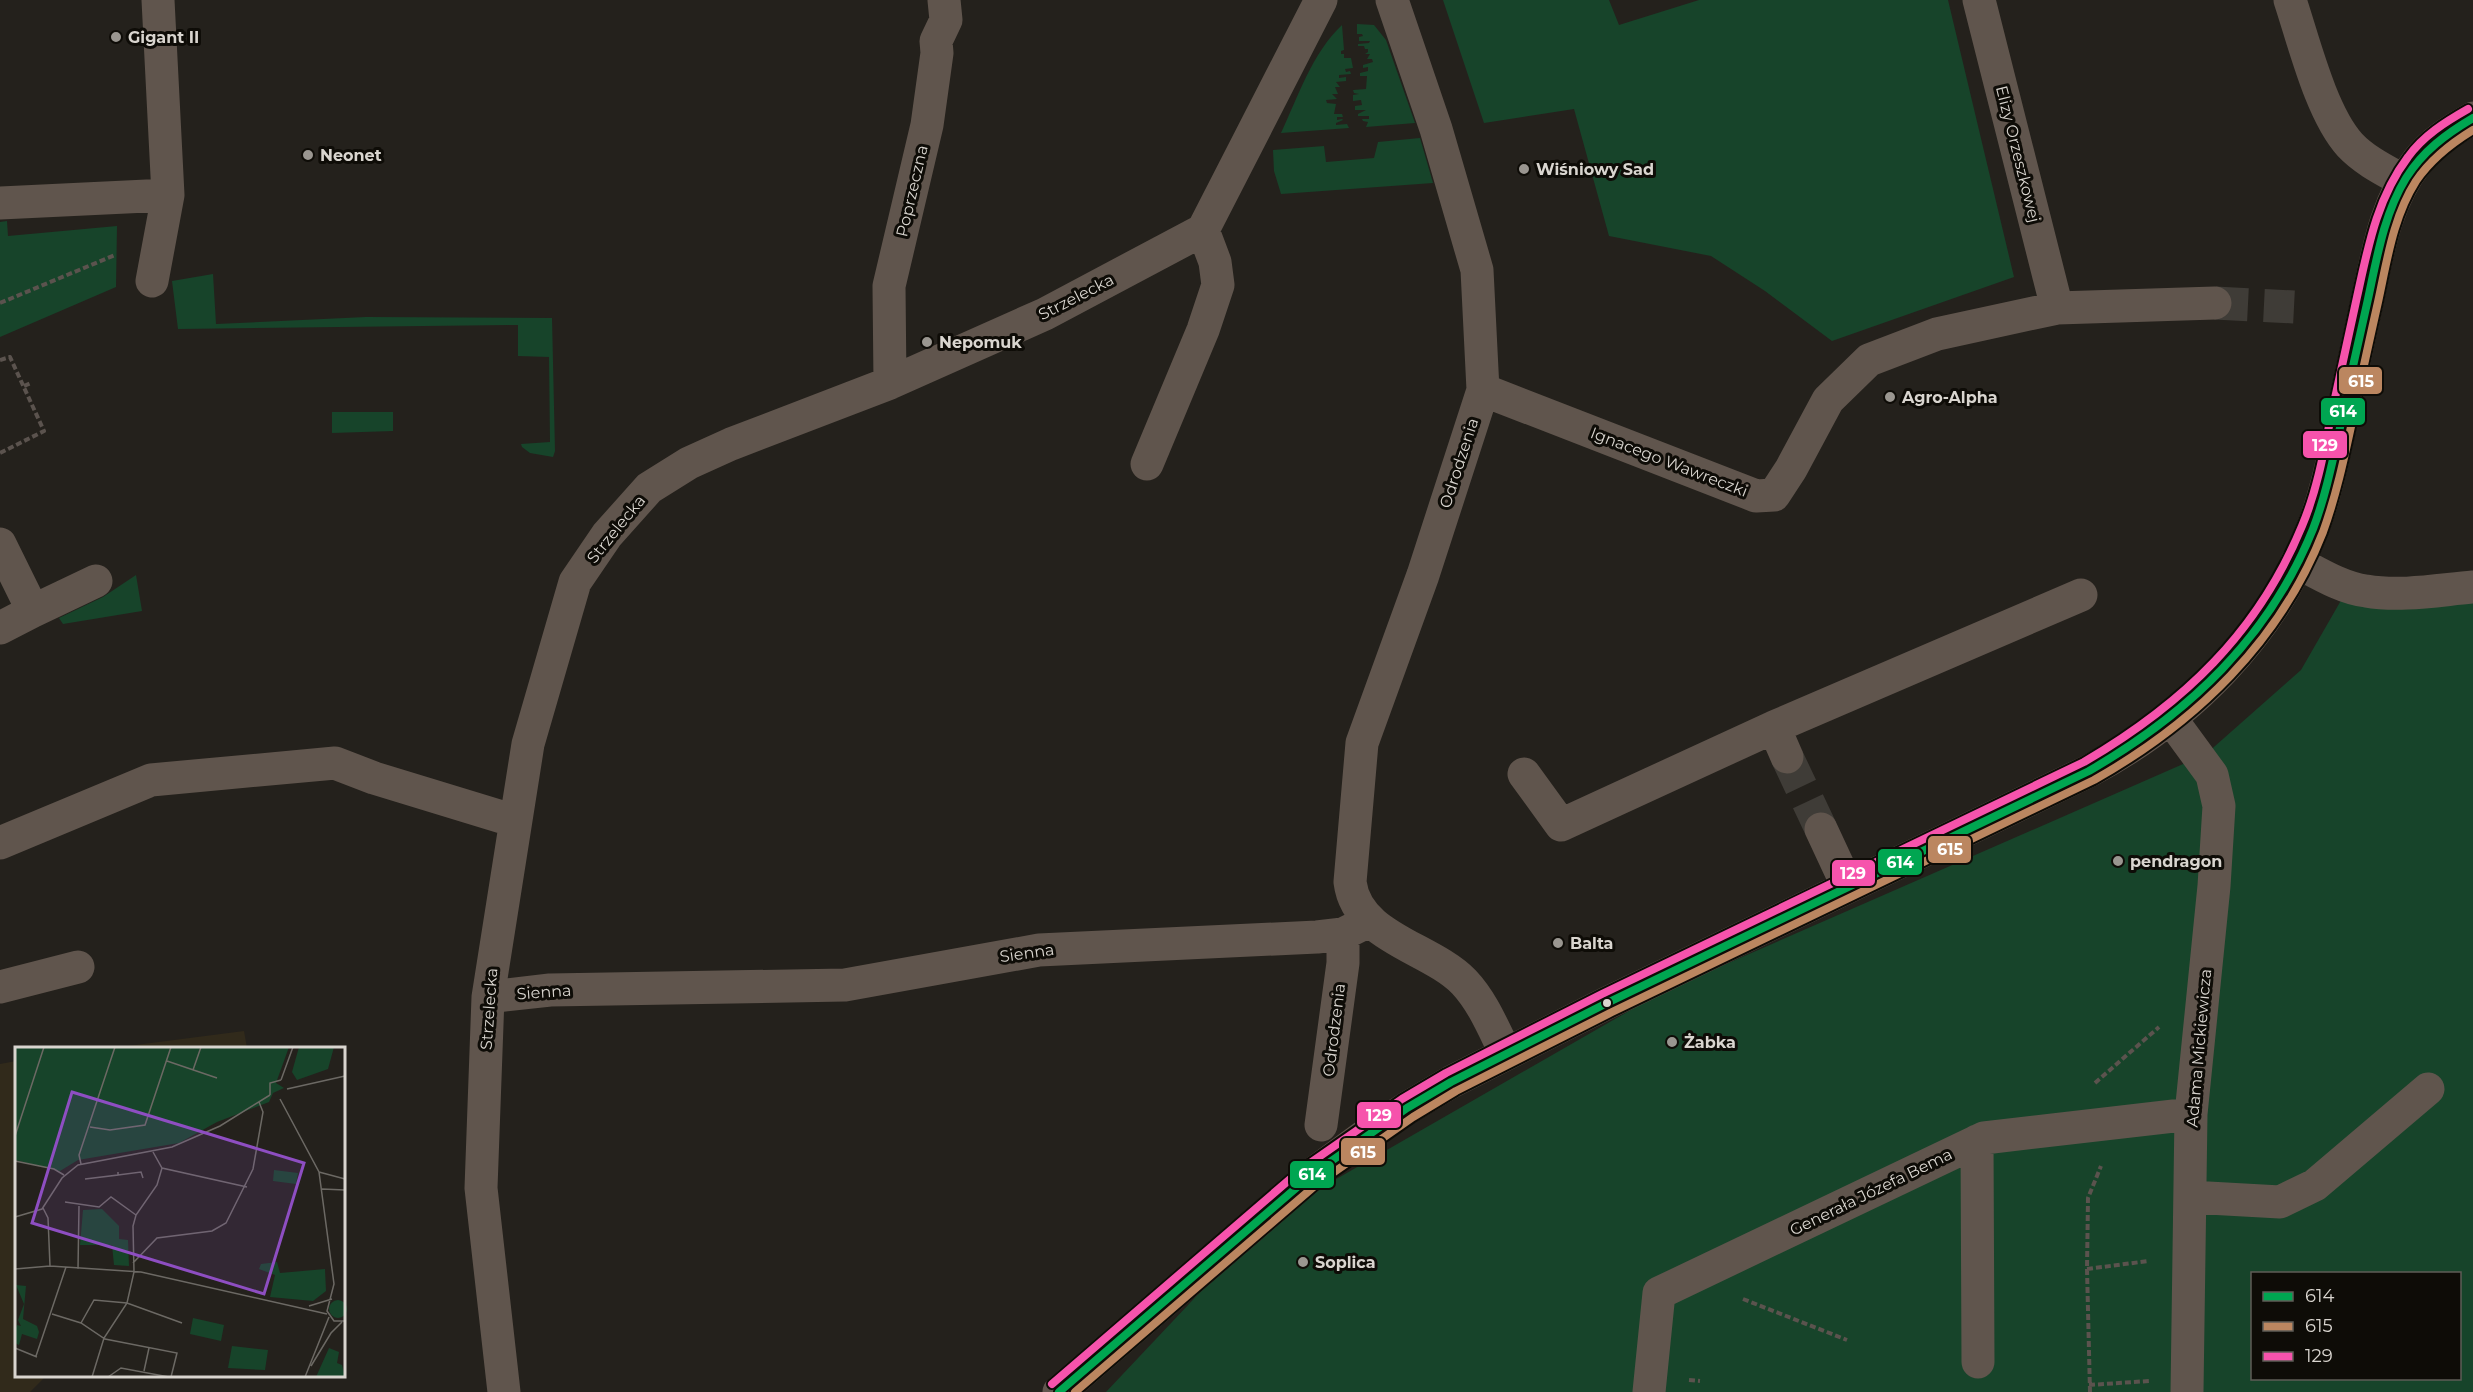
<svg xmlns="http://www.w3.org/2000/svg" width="2473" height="1392" viewBox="0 0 2473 1392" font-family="Montserrat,sans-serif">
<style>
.built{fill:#312a1b}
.green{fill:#17442a;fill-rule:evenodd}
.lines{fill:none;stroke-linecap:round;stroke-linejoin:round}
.minor-tunnel{stroke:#3f3c37;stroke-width:33;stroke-dasharray:33 16;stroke-linecap:butt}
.path{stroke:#5b534e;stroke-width:4;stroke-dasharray:6 3;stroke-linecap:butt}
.minor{stroke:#60554d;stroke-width:33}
.bus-1-casing{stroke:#0e0c07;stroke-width:12}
.bus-2-casing{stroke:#0e0c07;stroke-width:12}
.bus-3-casing{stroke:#0e0c07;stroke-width:12}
.bus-1{stroke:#00a651;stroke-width:8}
.bus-2{stroke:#bb8660;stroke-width:8}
.bus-3{stroke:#f653ac;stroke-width:8}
.poi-dot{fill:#9a9690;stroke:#0e0c07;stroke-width:2}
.bus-dot{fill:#d9d5cf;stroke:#0e0c07;stroke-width:2}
.labels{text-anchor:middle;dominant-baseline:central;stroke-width:6;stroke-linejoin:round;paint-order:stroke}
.poi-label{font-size:16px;font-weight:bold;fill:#d9d5cf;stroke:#0e0c07;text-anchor:start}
.street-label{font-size:16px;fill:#d9d5cf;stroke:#0e0c07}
.inset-road{fill:none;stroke:#6c6964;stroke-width:1.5}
.view{fill:#8e4ec2;fill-opacity:0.15;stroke:#8e4ec2;stroke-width:3}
.inset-edge{fill:none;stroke:#d9d5cf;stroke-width:3}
.line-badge{stroke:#0e0c07;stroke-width:2}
.badge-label{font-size:16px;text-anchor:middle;font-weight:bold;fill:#fff}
</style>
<rect width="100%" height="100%" fill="#24211c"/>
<path class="built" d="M 244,1031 L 247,1048 L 112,1048 Z
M 16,1061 L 16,1376 L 46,1376 L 30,1392 L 0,1392 L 0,1064 Z"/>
<path class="green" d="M 1443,0 L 1609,0 L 1619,25 L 1699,0 L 1948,0 L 2014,277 L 1832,341 L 1765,291 L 1711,256 L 1609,236 L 1574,109 L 1484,123 Z
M 1357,24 L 1374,25 L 1386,40 L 1415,123 L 1366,127 L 1368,122 L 1363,121 L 1362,119 L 1369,119 L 1369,116 L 1358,116 L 1358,114 L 1366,110 L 1355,110 L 1355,106 L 1362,105 L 1361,100 L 1353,101 L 1353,95 L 1359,94 L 1354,93 L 1353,90 L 1366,89 L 1367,76 L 1360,76 L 1360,73 L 1368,71 L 1368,67 L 1363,68 L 1363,65 L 1373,62 L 1372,59 L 1367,59 L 1370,54 L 1365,54 L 1368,52 L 1368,49 L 1365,49 L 1364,46 L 1358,46 L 1358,44 L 1369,43 L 1370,41 L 1359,41 L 1359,37 L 1363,36 L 1362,34 L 1357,34 Z
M 1342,25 L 1344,50 L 1341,51 L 1341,54 L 1344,54 L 1344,58 L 1351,58 L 1353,68 L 1345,69 L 1346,72 L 1350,71 L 1351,74 L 1339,75 L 1339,78 L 1346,77 L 1346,81 L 1336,82 L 1340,87 L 1335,87 L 1338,94 L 1332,94 L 1337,99 L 1326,100 L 1327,103 L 1336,104 L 1334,114 L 1342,114 L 1343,117 L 1337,117 L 1337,120 L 1342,119 L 1343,120 L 1336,123 L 1336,125 L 1347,124 L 1349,128 L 1281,133 C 1298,97 1312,53 1342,25 Z
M 1420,138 L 1433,183 L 1281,194 L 1274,171 L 1273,150 L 1324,146 L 1326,162 L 1374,158 L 1378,142 Z
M 7,221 L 8,236 L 117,226 L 116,287 L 0,337 L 0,222 Z
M 213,274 L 216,324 L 366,317 L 552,318 L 555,451 L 553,457 L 530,453 L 522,447 L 521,444 L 550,442 L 549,357 L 518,356 L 518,325 L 178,329 L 172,281 Z
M 332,412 L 393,412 L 393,431 L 332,433 Z
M 136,575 L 142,611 L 63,624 L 59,618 L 103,597 Z
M 2473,584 L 2473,1392 L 1106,1392 L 1272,1216 L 1662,992 L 2206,754 L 2301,670 L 2347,590 ZM 2252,1274 L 2460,1274 L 2460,1378 L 2252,1378 Z"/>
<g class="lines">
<path class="minor-tunnel" d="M 2215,303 L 2294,307
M 1787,757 L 1821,829"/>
<path class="path" d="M 0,303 L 115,255
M 0,360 L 10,357 L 44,431 L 0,453
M 24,386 L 31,383
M 2095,1083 L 2159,1027
M 2087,1269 L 2148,1261
M 1743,1299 L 1847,1340
M 1689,1380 L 1700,1381
M 2089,1385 L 2149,1381
M 2090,1392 L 2087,1269 L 2088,1198 L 2101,1166"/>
<path class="minor" d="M 1392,0 L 1436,129 L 1477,270 L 1483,390 L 1423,575 L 1362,743 L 1350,882 C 1357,938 1430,947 1464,982 C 1483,1002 1494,1030 1506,1054
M 1979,0 L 2057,308
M 2290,0 C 2304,42 2321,113 2350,145 C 2365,161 2386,171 2404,181
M 0,203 L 168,195
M 152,281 L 168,195 L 158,0
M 890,383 L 889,286 L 927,125 L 937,53 L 936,41 L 946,20 L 944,0
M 1483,390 L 1756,496 L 1774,495 L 1791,469 L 1828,400 L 1869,360 L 1937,334 L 2057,308 L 2215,303
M 1147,464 L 1203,330 L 1218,285 L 1215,262 L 1203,230
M 0,544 L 33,611 L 0,628
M 2297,562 C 2318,573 2342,588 2366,591 C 2401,597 2438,590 2473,587
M 33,611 L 96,581
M 2171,719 L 2212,775 L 2219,806 L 2214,886 L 2191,1114 L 2187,1392
M 1787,757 L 1774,727 L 2081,595
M 1524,774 L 1561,825 L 1774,727
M 1821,829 L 1848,887
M 0,843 L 151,780 L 335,763 L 374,778 L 515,821
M 0,987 L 78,967
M 488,997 L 550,990 L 845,985 L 1039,950 L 1317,937 L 1343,934 L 1369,921
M 1321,1125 L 1343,963 L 1343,934
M 1977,1141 L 1978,1362
M 2190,1197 L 2280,1202 L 2315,1185 L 2428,1089
M 504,1392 L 481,1188 L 488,997 L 528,744 L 575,582 L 607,535 L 649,488 L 689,463 L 731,444 L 890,383 L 1045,314 L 1203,230 L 1321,0
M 1059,1392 L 1310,1176 L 1370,1132 L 1407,1108 L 1451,1082 L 1607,1003 L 2089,771 C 2187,719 2272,635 2312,530 C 2326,495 2333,458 2341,421 C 2350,380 2359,338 2368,297 C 2378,250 2386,201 2417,162 C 2432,142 2452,130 2473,118
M 1649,1392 L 1659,1293 L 1984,1138 L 2191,1114"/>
<g class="bus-1-casing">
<path id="bus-1" d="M 1059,1392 L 1310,1176 L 1407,1108 L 1451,1082 L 1607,1003 L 2089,771 C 2189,713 2269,638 2313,529 C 2326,495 2333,459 2341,423 C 2349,382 2359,340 2368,299 C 2377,257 2384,214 2406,178 C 2423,151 2446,134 2473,118"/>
</g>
<g class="bus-2-casing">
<path id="bus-2" d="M 1075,1392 L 1317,1184 L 1413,1117 L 1456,1091 L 1612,1012 L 2094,780 C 2195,723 2280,642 2323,532 C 2336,496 2344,459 2352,422 C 2360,382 2369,342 2378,302 C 2387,261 2393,217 2416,181 C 2431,159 2450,144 2473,130"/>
</g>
<g class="bus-3-casing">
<path id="bus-3" d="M 1052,1384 L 1303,1168 L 1402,1099 L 1446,1073 L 1602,994 L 2084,762 C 2183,704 2258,633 2302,526 C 2316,493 2323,457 2330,421 C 2339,380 2348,338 2357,297 C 2368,247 2377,198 2408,157 C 2423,136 2445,122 2468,109"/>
</g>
<use href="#bus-1" class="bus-1"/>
<use href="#bus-2" class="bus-2"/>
<use href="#bus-3" class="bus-3"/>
</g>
<g class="poi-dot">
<circle cx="116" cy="37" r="6"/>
<circle cx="308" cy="155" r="6"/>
<circle cx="1524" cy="169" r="6"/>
<circle cx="927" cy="342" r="6"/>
<circle cx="1890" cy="397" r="6"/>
<circle cx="2118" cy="861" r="6"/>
<circle cx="1558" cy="943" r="6"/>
<circle cx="1672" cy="1042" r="6"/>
<circle cx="1303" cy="1262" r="6"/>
</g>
<circle class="bus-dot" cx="1607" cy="1003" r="5"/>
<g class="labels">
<g class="poi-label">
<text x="128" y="37">Gigant II</text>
<text x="320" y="155">Neonet</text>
<text x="1536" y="169">Wiśniowy Sad</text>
<text x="939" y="342">Nepomuk</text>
<text x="1902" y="397">Agro-Alpha</text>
<text x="2130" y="861">pendragon</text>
<text x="1570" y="943">Balta</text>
<text x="1684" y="1042">Żabka</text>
<text x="1315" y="1262">Soplica</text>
</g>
<g class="street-label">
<text transform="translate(2018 154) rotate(76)">Elizy Orzeszkowej</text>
<text transform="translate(912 191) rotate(-77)">Poprzeczna</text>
<text transform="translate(1076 297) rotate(-27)">Strzelecka</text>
<text transform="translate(1669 462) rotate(21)">Ignacego Wawreczki</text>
<text transform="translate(1459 463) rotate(-72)">Odrodzenia</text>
<text transform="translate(616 529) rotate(-51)">Strzelecka</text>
<text transform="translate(1027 953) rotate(-8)">Sienna</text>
<text transform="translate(544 992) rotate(-4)">Sienna</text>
<text transform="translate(489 1009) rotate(-86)">Strzelecka</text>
<text transform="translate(1334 1030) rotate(-83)">Odrodzenia</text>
<text transform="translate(2199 1048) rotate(-85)">Adama Mickiewicza</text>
<text transform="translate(1871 1192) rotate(-26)">Generała Józefa Bema</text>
</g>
</g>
<g transform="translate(15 1047)">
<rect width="330" height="330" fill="#24211c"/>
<path d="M 0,0 L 274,0 L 261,36 L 269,41 L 258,46 L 254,55 L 202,75 L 164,96 L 63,113 L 45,124 L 0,113 ZM 284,0 L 319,0 L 313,22 L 282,33 L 277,25 ZM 259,123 L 283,126 L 281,137 L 258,134 ZM 87,162 L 104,179 L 104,192 L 113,193 L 114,219 L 99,218 L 97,198 L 65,198 L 68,163 ZM 262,215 L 265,226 L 310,222 L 311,244 L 298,254 L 255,250 L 260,228 L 244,222 L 246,217 ZM 1,238 L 11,239 L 8,272 L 22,279 L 24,285 L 22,292 L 7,287 L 4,298 L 0,296 L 0,283 L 2,278 L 6,279 L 3,273 L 9,257 ZM314 262a9 9 0 1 1 18 0a9 9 0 1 1-18 0ZM 178,271 L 209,278 L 206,294 L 175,287 ZM 217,299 L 253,303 L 250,323 L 213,321 ZM 314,301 L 324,305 L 322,316 L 327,318 L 330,330 L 301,330 Z" fill="#17442a"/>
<path class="inset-road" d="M 152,14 L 202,31M 178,23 L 186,0M 266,33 L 278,0M 272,42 L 330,29M 255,48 L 255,36 L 266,33M 265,52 L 304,125 L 319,237 L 312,264 L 319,274 L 330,274M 75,80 L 95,83 L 130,78 L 156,0M 0,89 L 29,0M 138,105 L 147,121 L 232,140M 0,114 L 39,122 L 49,128M 66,117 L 64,108 L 100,0M 304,125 L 330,132M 103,128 L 126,125 L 128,131M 70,132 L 103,128 L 103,125M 307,142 L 330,143M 50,155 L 84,160 L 96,150 L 121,168M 28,161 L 33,171 L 35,219M 0,170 L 27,162 L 47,131 L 63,118 L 157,100 L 205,79 L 255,48M 118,216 L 142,191 L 197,184 L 211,176 L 238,122 L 248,65 L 244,55M 0,222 L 35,219 L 126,225 L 312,267M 63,222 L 64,159M 294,259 L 317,252M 37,267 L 66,276 L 90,292 L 162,306 L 156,330M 66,276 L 79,253 L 112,256 L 167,276M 0,301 L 22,310M 21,309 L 51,220M 296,319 L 316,286 L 327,275M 129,324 L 134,301M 77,330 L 89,291 L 112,256 L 119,225 L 118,179 L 121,168 L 142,138 L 147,121M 93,330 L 106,321 L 154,330M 290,330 L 314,270"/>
<path class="view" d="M 57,45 L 289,116 L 249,247 L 17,176 Z"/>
<rect width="330" height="330" class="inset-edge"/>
</g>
<g class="line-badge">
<rect x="2338" y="366" width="45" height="29" rx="6" fill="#bb8660"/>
<rect x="2320" y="397" width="46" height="29" rx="6" fill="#00a651"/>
<rect x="2302" y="430" width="46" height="29" rx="6" fill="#f653ac"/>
<rect x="1927" y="835" width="45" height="29" rx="6" fill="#bb8660"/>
<rect x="1877" y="848" width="46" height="28" rx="6" fill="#00a651"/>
<rect x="1831" y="859" width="45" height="28" rx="6" fill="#f653ac"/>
<rect x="1356" y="1101" width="46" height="28" rx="6" fill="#f653ac"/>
<rect x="1340" y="1137" width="46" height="29" rx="6" fill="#bb8660"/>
<rect x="1289" y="1160" width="46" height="29" rx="6" fill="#00a651"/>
</g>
<g class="badge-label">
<text x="2361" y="387">615</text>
<text x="2343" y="417">614</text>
<text x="2325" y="451">129</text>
<text x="1950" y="855">615</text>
<text x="1900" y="868">614</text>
<text x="1853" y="879">129</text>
<text x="1379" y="1121">129</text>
<text x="1363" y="1158">615</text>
<text x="1312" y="1180">614</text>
</g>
<rect x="2251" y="1272" width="210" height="108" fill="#0e0c07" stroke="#5f5c57" stroke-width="1.5"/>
<rect x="2263" y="1292" width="30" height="9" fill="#00a651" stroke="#5f5c57" stroke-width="1.5"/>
<text x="2305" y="1302" font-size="18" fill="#d9d5cf">614</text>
<rect x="2263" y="1322" width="30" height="9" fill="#bb8660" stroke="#5f5c57" stroke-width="1.5"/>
<text x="2305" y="1332" font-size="18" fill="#d9d5cf">615</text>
<rect x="2263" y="1352" width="30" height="9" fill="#f653ac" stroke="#5f5c57" stroke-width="1.5"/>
<text x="2305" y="1362" font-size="18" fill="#d9d5cf">129</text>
</svg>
